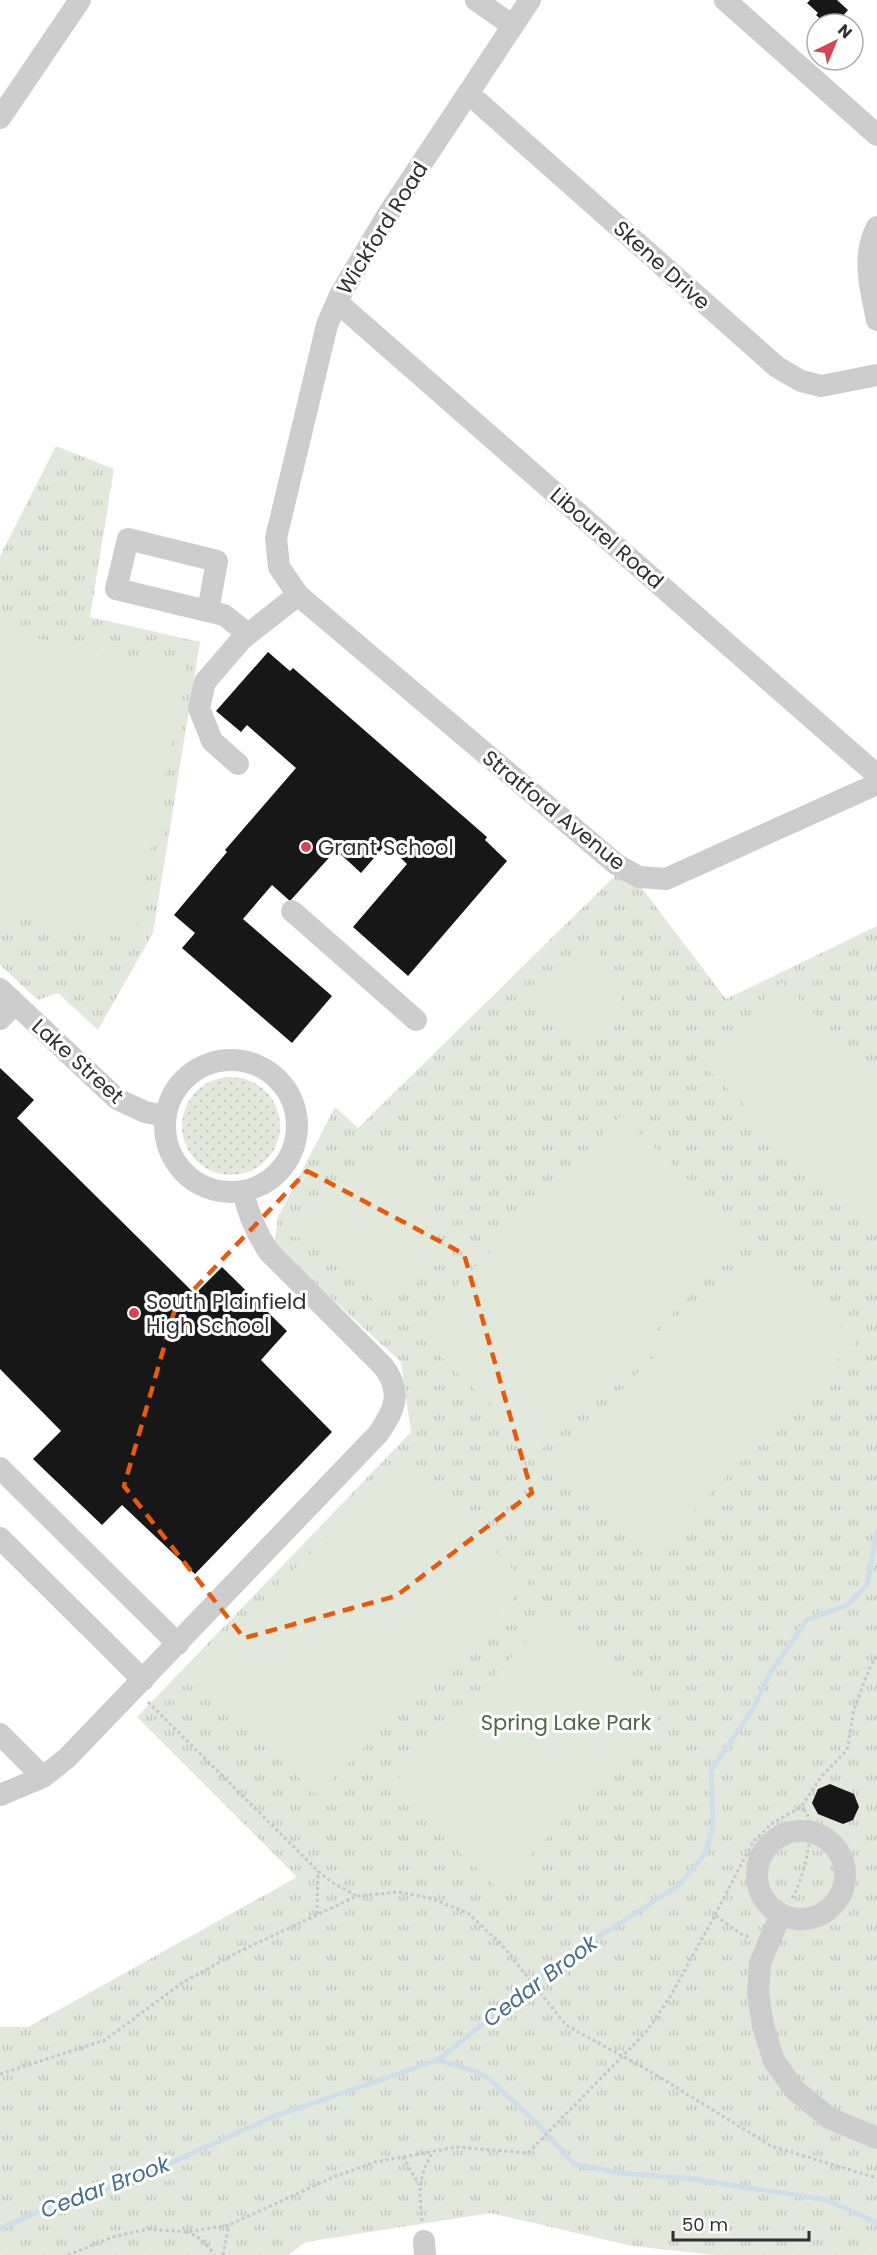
<svg xmlns="http://www.w3.org/2000/svg" width="877" height="2255" viewBox="0 0 877 2255" font-family="Poppins,sans-serif">
<style>
.grass{fill:url(#grass-dots)}
.park{fill:url(#park-tufts)}
.garden{fill:#e3e8dd}
.lines{fill:none;stroke-linecap:round;stroke-linejoin:round}
.stream{stroke:#cfdfe9;stroke-width:5}
.building{fill:#171717}
.path{stroke:#c7c7c7;stroke-width:3;stroke-dasharray:3 3;stroke-linecap:butt}
.minor{stroke:#cdcdcd;stroke-width:22}
.marked{fill:none;stroke:#e8590c;stroke-width:4.5;stroke-dasharray:12 8;stroke-linejoin:round}
.poi-dot{fill:#d24752;stroke:#fff;stroke-width:2}
.labels{text-anchor:middle;dominant-baseline:central;stroke-width:6;stroke-linejoin:round;paint-order:stroke}
.street-label{font-size:21px;fill:#303030;stroke:#fff}
.poi-label{font-size:21px;fill:#303030;stroke:#fff;text-anchor:start}
.park-label{font-size:21px;fill:#546742;stroke:#fff}
.water-label{font-size:22px;font-style:italic;fill:#47708a;stroke:#fff}
</style>
<defs>
<pattern id="grass-dots" width="8" height="8" patternUnits="userSpaceOnUse" patternTransform="scale(1.5)"><rect width="8" height="8" fill="#e3e8dd"/><path d="M2 2h.1M6 6h.1" fill="none" stroke="#c3c7be" stroke-width="1.8" stroke-linecap="round"/></pattern>
<pattern id="park-tufts" width="24" height="20" patternUnits="userSpaceOnUse" patternTransform="scale(1.5)"><rect width="24" height="20" fill="#e3e8dd"/><path d="M3 7l-1-3M5 7V3M7 7l1-3M15 17l-1-3M17 17v-4M19 17l1-3" fill="none" stroke="#c3c7be"/></pattern>
</defs>
<rect width="100%" height="100%" fill="#fff"/>
<path class="grass" d="M182 1126a49 49 0 1 1 98 0a49 49 0 1 1-98 0Z"/>
<path class="park" d="M 56,446 L 114,469 L 90,617 L 200,642 L 153,933 L 98,1030 L 58,993 L 38,1000 L 0,965 L 0,556 Z
M 622,869 L 638,883 L 726,999 L 877,926 L 877,2255 L 714,2255 L 632,2246 L 491,2213 L 306,2242 L 288,2255 L 0,2255 L 0,2027 L 28,2027 L 297,1877 L 137,1717 L 411,1432 L 401,1362 L 274,1246 L 278,1217 L 335,1107 L 358,1128 Z"/>
<path class="garden" d="M 0,631 L 186,667 L 134,940 L 0,914 Z
M 594,944 C 600,955 608,964 615,976 C 625,994 624,1018 605,1030 C 599,1034 589,1036 582,1038 L 561,1025 L 536,995 Z
M 781,982 L 877,1075 L 877,1234 L 702,1064 Z
M 621,1115 L 747,1236 L 540,1451 L 414,1331 Z
M 383,1150 L 402,1159 L 432,1196 L 439,1234 L 430,1266 L 411,1291 L 378,1305 L 313,1240 L 295,1237 L 290,1223 L 299,1211 L 315,1213 Z
M 758,1248 L 856,1342 L 648,1558 L 551,1464 Z
M 404,1460 L 528,1584 L 316,1795 L 192,1671 Z
M 550,1616 L 659,1717 L 499,1889 L 390,1787 Z"/>
<g class="lines">
<path class="stream" d="M 438,2060 L 472,2070 L 488,2078 L 536,2122 L 574,2164 L 620,2173 L 693,2179 L 827,2200 L 877,2223
M 0,2229 L 48,2207 L 135,2179 L 275,2116 L 438,2060 L 562,1960 L 678,1886 L 705,1854 L 713,1826 L 711,1770 L 753,1709 L 770,1673 L 807,1620 L 847,1605 L 867,1585 L 877,1531"/>
</g>
<path class="building" d="M 810,0 L 837,0 L 848,10 L 836,24 L 826,24 L 816,15 L 818,13 L 807,3 Z
M 268,652 L 290,671 L 293,668 L 487,837 L 485,840 L 507,861 L 408,976 L 353,927 L 407,864 L 386,844 L 361,873 L 336,850 L 290,901 L 272,885 L 243,919 L 332,996 L 292,1043 L 182,948 L 195,933 L 174,915 L 227,852 L 225,850 L 296,768 L 247,725 L 241,732 L 216,711 Z
M 0,1068 L 34,1100 L 17,1118 L 195,1294 L 222,1267 L 287,1331 L 261,1360 L 332,1432 L 195,1574 L 122,1505 L 102,1525 L 33,1459 L 61,1431 L 0,1369 Z
M 830,1784 L 854,1794 L 859,1807 L 853,1820 L 843,1824 L 818,1814 L 812,1803 L 818,1789 Z"/>
<g class="lines">
<path class="path" d="M 148,1702 L 318,1871 L 333,1883 L 357,1896
M 792,1898 C 802,1883 816,1831 807,1814 C 806,1811 803,1809 801,1807
M 317,1914 L 318,1871
M 715,1915 L 753,1842 L 771,1824 L 801,1807 L 821,1777 L 847,1750 L 854,1709 L 870,1667 L 877,1655
M 0,2074 L 105,2040 L 182,1983 L 238,1952 L 357,1896 L 399,1892 L 430,1898 L 468,1913 L 502,1945 L 566,2025 L 653,2073 L 771,2146 L 877,2178
M 403,2157 L 418,2183
M 422,2221 C 419,2191 418,2178 433,2151
M 186,2232 C 199,2237 207,2243 214,2255
M 68,2255 L 113,2237 L 148,2229 L 186,2232 L 229,2225 L 336,2176 L 376,2162 L 456,2147 L 528,2153 L 646,2032 L 670,1997 L 715,1915 L 741,1934 L 750,1937
M 223,2255 L 229,2225"/>
<path class="minor" d="M 476,0 L 513,26
M 530,0 L 390,211 L 340,295 L 327,325 L 276,538 L 279,567 L 298,595 L 616,864 L 639,877 L 666,879 L 877,784
M 725,0 L 877,135
M 468,93 L 777,367 L 801,381 L 821,386 L 877,375
M 0,118 L 80,0
M 877,227 C 861,257 871,289 877,320
M 337,302 L 877,775
M 208,611 L 217,561 L 128,539 L 116,589 L 224,615 L 248,634
M 238,764 L 212,741 L 199,708 L 205,682 L 242,639 L 298,595
M 292,911 L 416,1020
M 0,989 L 117,1099 L 145,1112 L 165,1116
M 0,1019 L 15,1004
M165 1126a66 66 0 1 1 132 0a66 66 0 1 1-132 0Z
M 0,1468 L 178,1644
M 0,1538 L 143,1680
M 0,1734 L 43,1777
M 0,1795 L 43,1777 L 67,1758 L 378,1434 C 395,1410 403,1392 383,1366 L 269,1252 C 256,1233 248,1214 243,1191
M757 1875a44 44 0 1 1 88 0a44 44 0 1 1-88 0Z
M 781,1914 L 760,1963 L 758,1993 L 763,2026 L 774,2061 L 795,2090 L 829,2118 L 877,2138
M 424,2241 L 425,2255"/>
</g>
<path class="marked" d="M 307,1171 L 464,1254 L 532,1493 L 396,1596 L 244,1638 L 124,1486 L 175,1309 Z"/>
<g class="poi-dot">
<circle cx="306" cy="847" r="6"/>
<circle cx="134" cy="1313" r="6"/>
</g>
<g class="labels">
<g class="street-label">
<text transform="translate(382 228) rotate(-58)">Wickford Road</text>
<text transform="translate(662 265) rotate(42)">Skene Drive</text>
<text transform="translate(607 538) rotate(41)">Libourel Road</text>
<text transform="translate(554 810) rotate(39)">Stratford Avenue</text>
<text transform="translate(78 1061) rotate(42)">Lake Street</text>
</g>
<g class="poi-label">
<text x="318" y="847">Grant School</text>
<text x="146" y="1301">South Plainfield<tspan x="146" dy="24">High School</tspan></text>
</g>
<g class="park-label">
<text x="566" y="1722">Spring Lake Park</text>
</g>
<g class="water-label">
<text transform="translate(540 1981) rotate(-37)">Cedar Brook</text>
<text transform="translate(105 2187) rotate(-21)">Cedar Brook</text>
</g>
</g>
<g transform="translate(835 42) rotate(43)"><circle r="28" fill="#ffffff" stroke="#acacac" stroke-width="1.5"/>
<path d="M0-4.5L10 22L0 15L-10 22Z" fill="#d24752"/>
<text y="-9" font-size="16" font-weight="bold" text-anchor="middle" fill="#303030">N</text>
</g>
<path d="M673 2231v9h136v-9" fill="none" stroke="#303030" stroke-width="3"/>
<text x="682" y="2231" font-size="18" fill="#303030" stroke="#ffffff" stroke-width="4.5" paint-order="stroke">50 m</text>
</svg>
